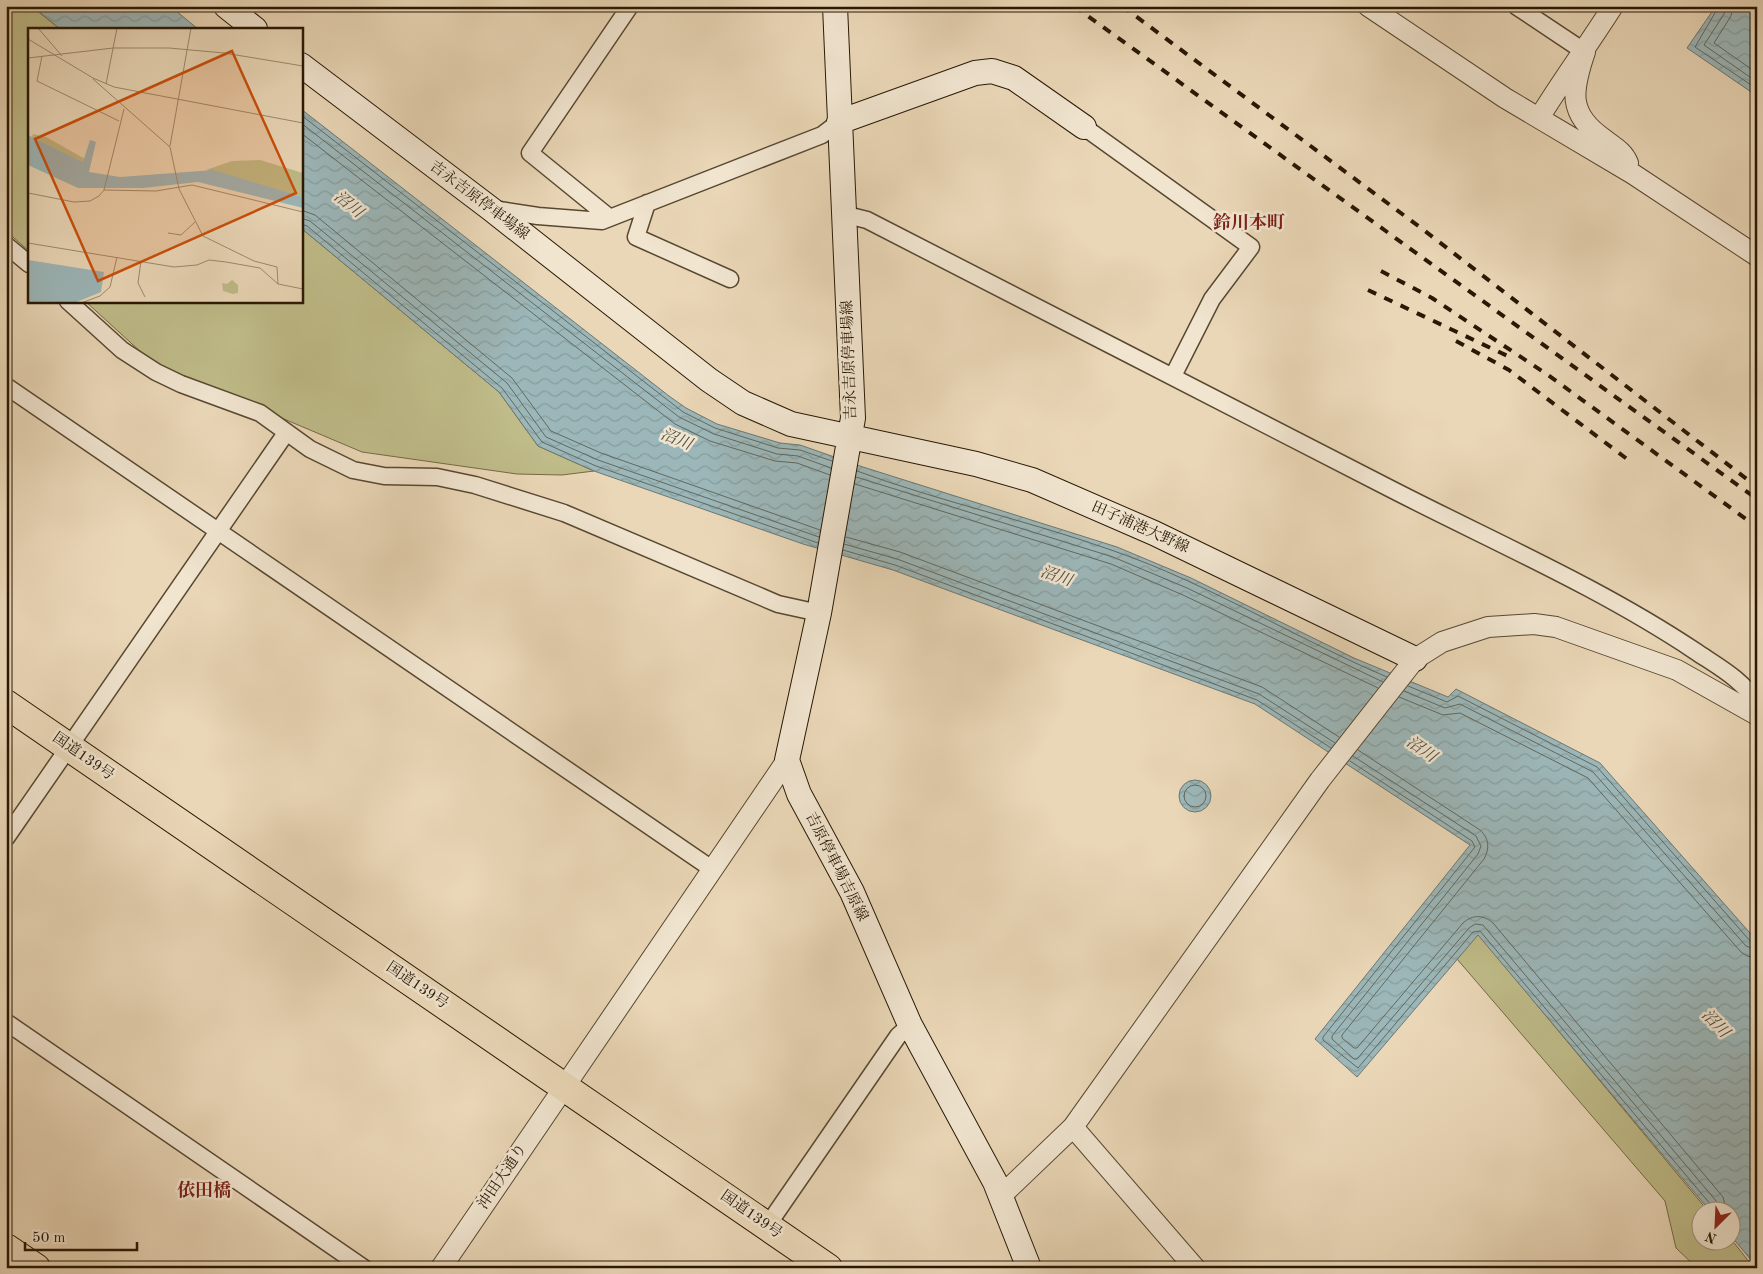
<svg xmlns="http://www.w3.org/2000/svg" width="1763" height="1274" viewBox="0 0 1763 1274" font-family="'Old Standard TT','Noto Serif JP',serif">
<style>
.green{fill:#bfbc89;stroke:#746a46}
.water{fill:url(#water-waves);stroke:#6e7771}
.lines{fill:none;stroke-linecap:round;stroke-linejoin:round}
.shore{stroke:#62685e;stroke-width:1}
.minor-casing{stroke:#584831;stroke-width:19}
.tertiary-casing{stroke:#584831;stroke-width:22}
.secondary-casing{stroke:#281804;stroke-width:26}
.trunk-casing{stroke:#281804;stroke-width:30}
.minor{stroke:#f1e5d0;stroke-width:16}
.tertiary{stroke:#f1e5d0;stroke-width:20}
.secondary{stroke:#f1e5d0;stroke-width:24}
.trunk{stroke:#ead7b7;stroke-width:28}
.rail{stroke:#281804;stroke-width:4;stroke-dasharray:9 9;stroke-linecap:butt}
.labels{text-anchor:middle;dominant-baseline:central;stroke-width:5;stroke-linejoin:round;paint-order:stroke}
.street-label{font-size:15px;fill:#281804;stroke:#f1e5d0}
.water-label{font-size:16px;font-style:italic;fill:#515043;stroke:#f1e5d0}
.quarter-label{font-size:18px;font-weight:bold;fill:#7a1f14;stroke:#f1e5d0}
.inset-road{fill:none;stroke:#9c8b6f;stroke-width:1}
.view{fill:#cb4f0b;fill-opacity:0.15;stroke:#cb4f0b;stroke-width:2.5}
.inset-edge{fill:none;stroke:#281804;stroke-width:2.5}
</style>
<defs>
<pattern id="water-waves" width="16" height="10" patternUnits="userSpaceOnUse" patternTransform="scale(1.25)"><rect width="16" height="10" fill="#9cb7b9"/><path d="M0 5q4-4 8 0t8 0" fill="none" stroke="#869d9d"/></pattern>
</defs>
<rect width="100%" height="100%" fill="#ead7b7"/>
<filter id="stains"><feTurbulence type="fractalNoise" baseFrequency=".004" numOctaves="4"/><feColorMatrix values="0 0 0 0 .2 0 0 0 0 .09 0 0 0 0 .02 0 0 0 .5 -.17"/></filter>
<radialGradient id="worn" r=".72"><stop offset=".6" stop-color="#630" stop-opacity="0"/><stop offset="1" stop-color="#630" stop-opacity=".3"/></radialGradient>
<path class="green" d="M 6,6 L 31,6 L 60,29 L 29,29 L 29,251 L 6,231 Z
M 301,228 L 499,392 L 538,446 L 594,471 L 562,475 L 517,474 L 362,452 L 154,364 L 85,301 L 301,301 Z
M 1478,934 L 1708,1211 L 1700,1212 L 1700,1242 L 1730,1242 L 1731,1239 L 1754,1268 L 1697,1268 L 1676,1248 L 1665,1201 L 1457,959 Z"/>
<path class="water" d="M 32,6 L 170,6 L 198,29 L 60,29 Z
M 1716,6 L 1757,6 L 1757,96 L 1687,48 Z
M 301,109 L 669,396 L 686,408 L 717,424 L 780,443 L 800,445 L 863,467 L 1117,547 L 1191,578 L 1354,658 L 1448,697 L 1456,689 L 1600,763 L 1757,941 L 1757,1267 L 1731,1236 L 1730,1212 L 1710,1211 L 1478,935 L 1357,1077 L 1315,1039 L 1470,845 L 1255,704 L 893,570 L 803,544 L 594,471 L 538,446 L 499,392 L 301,228 Z
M1179 796a16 16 0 1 1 32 0a16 16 0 1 1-32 0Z"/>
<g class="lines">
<path class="shore" d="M 1719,6 L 1695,47 L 1757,89
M 1726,6 L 1724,14 L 1704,45 L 1757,82
M 1733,6 L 1731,16 L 1714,43 L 1757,73
M 301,115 L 683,412 L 715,428 L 778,448 L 800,450 L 832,461
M 301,123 L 679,417 L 714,434 L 777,454 L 798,456 L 831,468
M 301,133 L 675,424 L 710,441 L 775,461 L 797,463 L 830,475
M 301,210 L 315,215 L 512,378 L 551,431 L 601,453 L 820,530
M 301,218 L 310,221 L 507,383 L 546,437 L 598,460 L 819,537
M 301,224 L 307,226 L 502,388 L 542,442 L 596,466 L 818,543
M 857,471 C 941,502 1030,521 1114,551 C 1209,584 1295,638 1387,677
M 856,477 L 1113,557 L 1187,588 L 1383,682
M 855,484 L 1111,564 L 1183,595 L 1378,688
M 846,537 L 900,552 L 1262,687 L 1339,737
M 844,544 L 897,559 L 1259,694 L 1335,743
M 843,550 L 895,565 L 1257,700 L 1331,748
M 1408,686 L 1447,702 L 1458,696 L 1597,767 L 1751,942 L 1757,944
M 1404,691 L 1445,708 L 1460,704 L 1593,772 L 1746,946 L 1757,950
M 1399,697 L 1443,715 L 1460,713 L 1588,778 L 1741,952 L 1747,956 L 1757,958
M 1358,750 L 1480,830 C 1489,838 1490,848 1484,859 L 1342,1035 L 1342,1038 L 1354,1048 L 1357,1048 L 1463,923 C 1473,914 1484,915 1493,923 L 1723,1197 L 1727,1212
M 1353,756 L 1476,836 L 1481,846 L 1478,854 L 1332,1036 L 1332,1039 L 1354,1059 L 1357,1059 L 1469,928 L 1475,924 L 1483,925 L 1717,1202 L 1720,1212
M 1350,761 L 1472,841 L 1475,847 L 1323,1037 L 1323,1040 L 1358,1068 L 1473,932 L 1480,931 L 1712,1206 L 1714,1212
M1184 796a11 11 0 1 1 22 0a11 11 0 1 1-22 0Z"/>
<g class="minor-casing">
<path id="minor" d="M 1516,6 L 1585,52
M 1084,127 L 1251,247 L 1212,299 L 1173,376
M 647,203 L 636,237 L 730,279
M 493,209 L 538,216 L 602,221 L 822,135 L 839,122
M 610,218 L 530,153 L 630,6
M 844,220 L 855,217 L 867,220 C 1041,309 1215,399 1389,488 C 1492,541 1599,587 1695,651 C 1717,666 1744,680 1757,704
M 6,245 L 29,264
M 68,301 L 122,350 L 156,372 L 181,384 L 260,413 L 310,449 L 353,470 L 384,476 L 437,477 L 475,485 L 564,513 L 778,604 L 819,613
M 6,386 L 712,869
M 6,838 L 286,433
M 6,1022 L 364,1268
M 767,1226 L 898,1036 L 910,1025"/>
</g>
<g class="tertiary-casing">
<path id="tertiary" d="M 1368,6 L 1505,98 L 1633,174 L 1757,256
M 1585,52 C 1572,90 1567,114 1604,139 C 1614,147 1623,151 1628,163
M 1539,118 C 1563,79 1589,44 1613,6
M 1073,1127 L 1195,1268
M 1001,1196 L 1073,1127 L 1320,780 L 1415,659 L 1442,642 L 1488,627 L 1534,624 L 1556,627 L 1677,670 L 1757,715
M 441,1268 L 787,760"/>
</g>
<g class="secondary-casing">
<path id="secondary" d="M 226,6 L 255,29
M 835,6 L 853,418 L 819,613 L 787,760 L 799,794 L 852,892 L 910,1025 L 995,1182 L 1029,1268
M 301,65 L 491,209 L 709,380 L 743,403 L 791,424 L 976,464 L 1032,480 L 1154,533 L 1415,659
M 839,122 L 975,73 L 992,71 L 1014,78 L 1084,127"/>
</g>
<g class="trunk-casing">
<path id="trunk" d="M 6,704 L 828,1268
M 6,1248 L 36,1268"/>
</g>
<use href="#minor" class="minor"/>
<use href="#tertiary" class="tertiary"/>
<use href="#secondary" class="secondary"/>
<use href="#trunk" class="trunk"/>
<path class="rail" d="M 1074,6 L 1757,499
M 1122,6 L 1421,228 L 1757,487
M 1381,271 L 1432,298 L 1548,375 L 1757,527
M 1368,290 L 1514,359
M 1456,341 L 1509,370 L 1631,462"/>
</g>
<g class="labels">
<g class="street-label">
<text transform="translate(479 201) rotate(37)">吉永吉原停車場線</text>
<text transform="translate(850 360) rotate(-92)">吉永吉原停車場線</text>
<text transform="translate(1140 528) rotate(24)">田子浦港大野線</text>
<text transform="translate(83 757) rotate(35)">国道139号</text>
<text transform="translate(836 867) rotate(63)">吉原停車場吉原線</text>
<text transform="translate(417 986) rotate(34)">国道139号</text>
<text transform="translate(503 1177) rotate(-56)">沖田大通り</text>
<text transform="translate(751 1215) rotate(35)">国道139号</text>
</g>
<g class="water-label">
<text transform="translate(348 205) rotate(39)">沼川</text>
<text transform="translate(676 440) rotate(22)">沼川</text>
<text transform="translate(1056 577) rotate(19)">沼川</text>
<text transform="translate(1421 750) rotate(35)">沼川</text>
<text transform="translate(1715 1024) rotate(46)">沼川</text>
</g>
<g class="quarter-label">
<text x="1249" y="223">鈴川本町</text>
<text x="204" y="1191">依田橋</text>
</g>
</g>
<g transform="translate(28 28)">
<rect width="275" height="275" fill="#ead7b7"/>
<path d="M 5,106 L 18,109 L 57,131 L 55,134 L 4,109 ZM 232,132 L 275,145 L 275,169 L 178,142 L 204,133 Z" fill="#bfbc89"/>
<path d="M 204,252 L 210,257 L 210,265 L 205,266 L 195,263 L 194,255 L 199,256 Z" fill="#bfbc89"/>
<path d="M 0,107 L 55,134 L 62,112 L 68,114 L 61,144 L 92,149 L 185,142 L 275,169 L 275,180 L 170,154 L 115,160 L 50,160 L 0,137 ZM 0,232 L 76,244 L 73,264 L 46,275 L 0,275 Z" fill="#9cb7b9"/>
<path class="inset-road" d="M 10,0 L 34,28M 0,11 L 65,50 L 86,59 L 275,95M 14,28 L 9,53 L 91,93M 0,30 L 85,20 L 141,20 L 196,25 L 275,38M 65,51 L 142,119 L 151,161 L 175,208 L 226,233 L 249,239 L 250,256 L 275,261M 78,56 L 89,0M 142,118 L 163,0M 76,162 L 128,163 L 164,157 L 275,184M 0,165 L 46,174 L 62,173 L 71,168 L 76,162 L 96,81M 140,205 L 153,207 L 167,194M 0,215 L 146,239 L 169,237 L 181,232 L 198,234 L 232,240 L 250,256M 113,233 L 110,255 L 117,269M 53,275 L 72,268 L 82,259 L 89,229"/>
<path class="view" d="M 204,23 L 268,165 L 70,253 L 7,111 Z"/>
<rect width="275" height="275" class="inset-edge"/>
</g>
<rect width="1763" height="1274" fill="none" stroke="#ead7b7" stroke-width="25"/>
<rect x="8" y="8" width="1748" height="1259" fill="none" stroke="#281804" stroke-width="2.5"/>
<rect x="12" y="12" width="1738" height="1249" fill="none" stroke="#281804"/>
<g transform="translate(1716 1226) rotate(204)"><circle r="24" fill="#f1e5d0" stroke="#a1937e"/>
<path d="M0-4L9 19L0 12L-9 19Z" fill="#8f2418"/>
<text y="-8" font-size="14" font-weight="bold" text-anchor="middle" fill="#281804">N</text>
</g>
<path d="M25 1242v8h112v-8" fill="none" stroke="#281804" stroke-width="2.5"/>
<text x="32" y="1242" font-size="15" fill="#281804" stroke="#f1e5d0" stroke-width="4" paint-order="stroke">50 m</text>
<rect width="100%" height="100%" filter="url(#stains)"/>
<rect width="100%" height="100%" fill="url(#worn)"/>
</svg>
